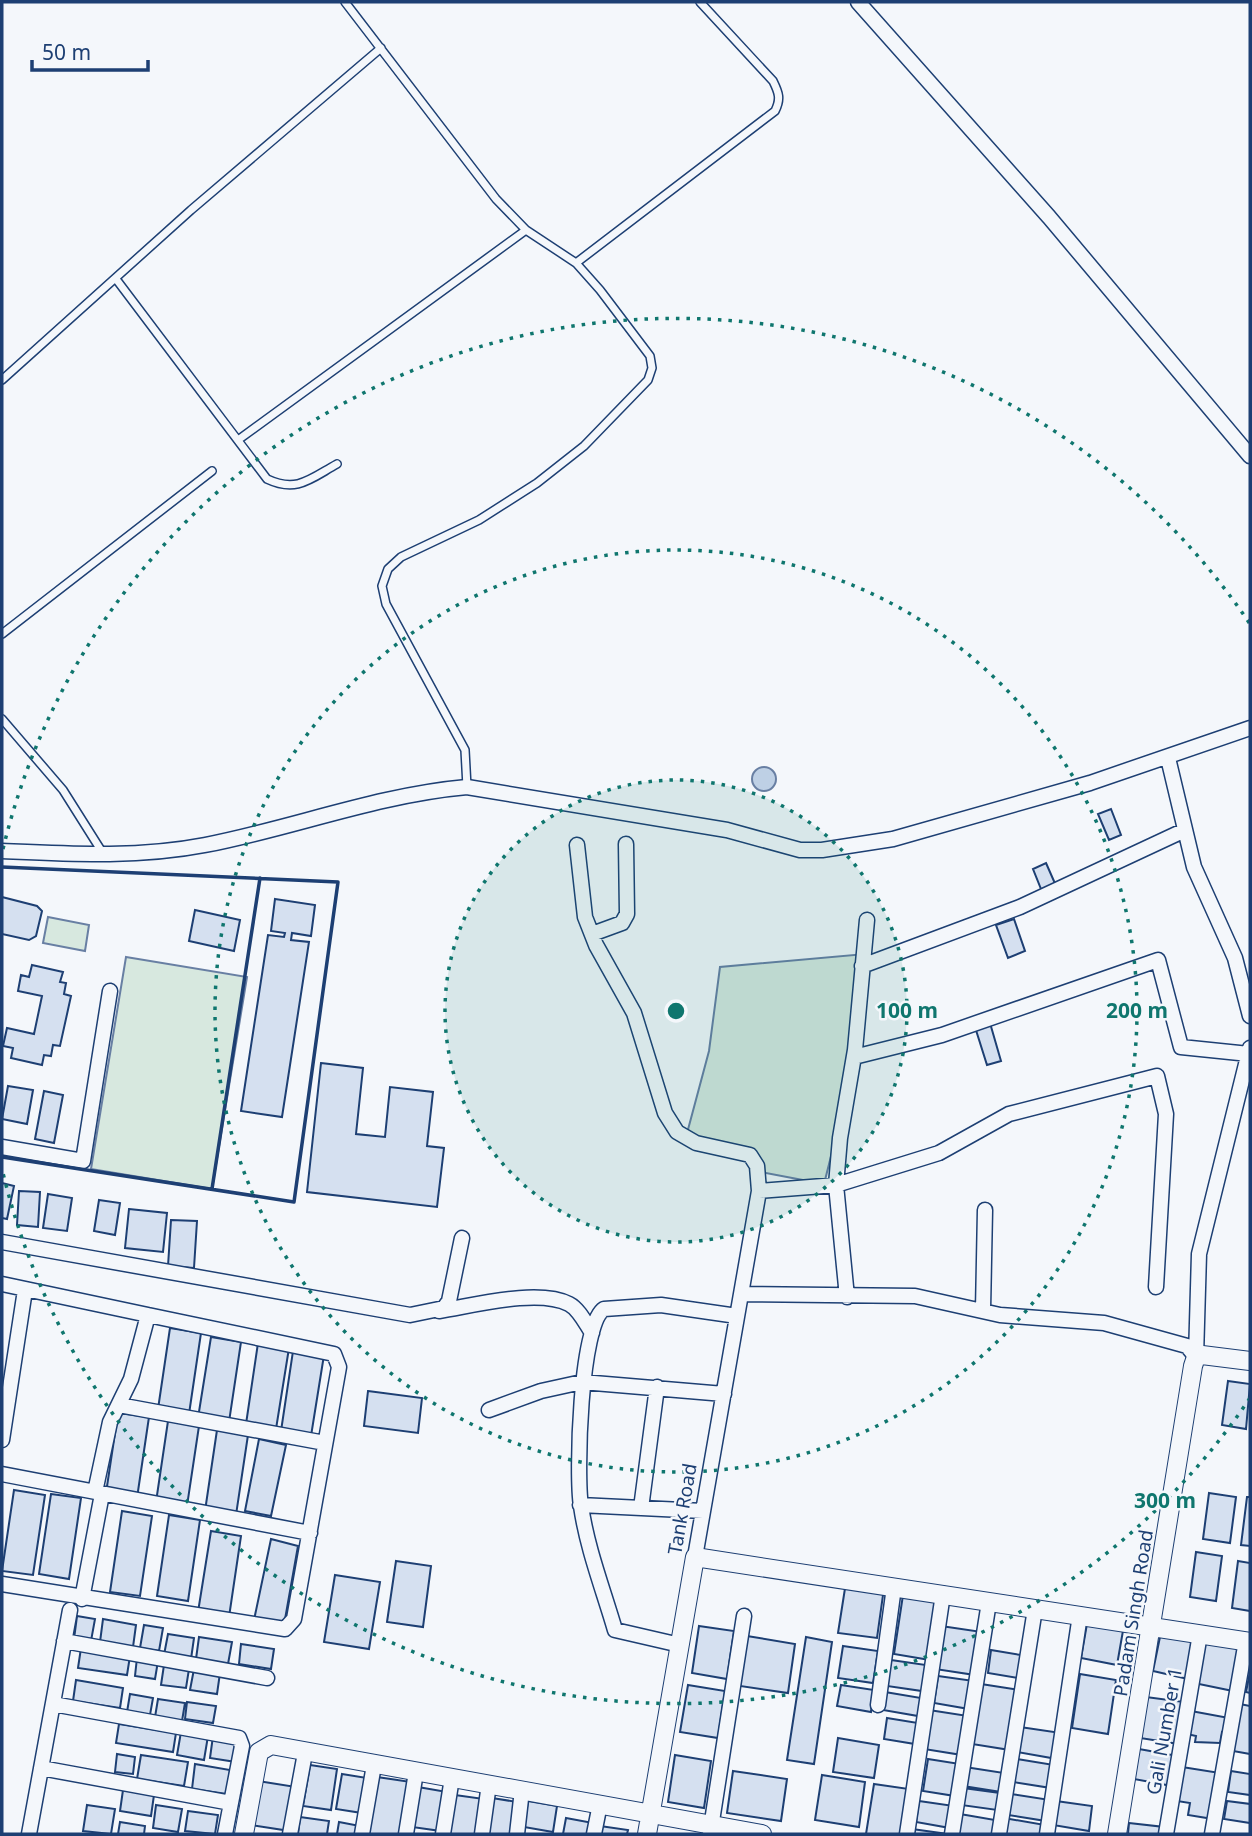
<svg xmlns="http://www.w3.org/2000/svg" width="1252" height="1836" viewBox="0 0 1252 1836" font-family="'Noto Sans',sans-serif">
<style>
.green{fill:#d7e8df;stroke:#687fa3;stroke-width:2}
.water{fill:#bed0e5;stroke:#687fa3;stroke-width:2}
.building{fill:#d5e0f0;stroke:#1d3f73;stroke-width:2}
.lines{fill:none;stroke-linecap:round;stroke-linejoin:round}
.service-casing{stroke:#1d3f73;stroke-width:10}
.minor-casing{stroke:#1d3f73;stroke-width:17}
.tertiary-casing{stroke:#1d3f73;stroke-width:20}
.service{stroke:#f4f7fb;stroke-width:7}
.minor{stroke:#f4f7fb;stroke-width:14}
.tertiary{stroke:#f4f7fb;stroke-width:18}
.wall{stroke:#1d3f73;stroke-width:3.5}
.ring{fill:none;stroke:#0f766e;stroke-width:3.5;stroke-dasharray:3.5 7}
.labels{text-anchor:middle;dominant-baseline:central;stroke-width:5;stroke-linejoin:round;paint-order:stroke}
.street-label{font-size:19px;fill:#1d3f73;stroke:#f4f7fb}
.centre{fill:#0f766e;stroke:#f4f7fb;stroke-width:3.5}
.ring-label{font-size:21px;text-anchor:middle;font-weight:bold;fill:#0f766e;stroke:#f4f7fb;stroke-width:5;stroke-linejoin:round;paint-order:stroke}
</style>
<rect width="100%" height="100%" fill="#f4f7fb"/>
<path class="green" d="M 48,917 L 89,925 L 85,951 L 43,943 Z
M 865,954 L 856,1057 L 824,1184 L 755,1171 L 751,1155 L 686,1137 L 709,1051 L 720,967 Z
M 126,957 L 247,977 L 212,1189 L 91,1169 Z"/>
<path class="water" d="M752 779a12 12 0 1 1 24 0a12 12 0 1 1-24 0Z"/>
<path class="building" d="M 1111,809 L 1121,835 L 1109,840 L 1098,814 Z
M 1046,863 L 1057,888 L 1043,894 L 1033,869 Z
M 2,897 L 37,906 L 42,911 L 36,936 L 29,940 L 2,934 Z
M 275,899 L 315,905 L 311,936 L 292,933 L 291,940 L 309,942 L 282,1117 L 241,1111 L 268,935 L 284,937 L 285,933 L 271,931 Z
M 195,910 L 240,920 L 234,951 L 189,941 Z
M 1014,919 L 1025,951 L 1008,958 L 996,925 Z
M 32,965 L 63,972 L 60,982 L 66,983 L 64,994 L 71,996 L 60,1046 L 53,1045 L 51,1056 L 44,1055 L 42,1065 L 11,1058 L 13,1048 L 3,1046 L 7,1028 L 34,1034 L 42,996 L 18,991 L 21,975 L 29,977 Z
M 990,1023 L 1001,1061 L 987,1065 L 975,1027 Z
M 321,1063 L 363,1068 L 356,1134 L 385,1137 L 390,1087 L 433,1092 L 427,1146 L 444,1148 L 437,1207 L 307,1192 Z
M 8,1086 L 33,1090 L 27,1124 L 2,1119 Z
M 44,1091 L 63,1095 L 54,1143 L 35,1139 Z
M 2,1183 L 14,1186 L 7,1219 L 2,1218 Z
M 19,1191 L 40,1192 L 38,1227 L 17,1225 Z
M 48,1194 L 72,1198 L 67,1231 L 43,1228 Z
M 99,1200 L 120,1203 L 115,1235 L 94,1231 Z
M 129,1209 L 167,1213 L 163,1252 L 125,1248 Z
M 171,1220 L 197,1221 L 194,1268 L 168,1266 Z
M 170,1328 L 201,1333 L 189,1414 L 158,1409 Z
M 211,1337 L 241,1342 L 229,1422 L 198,1418 Z
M 258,1343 L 289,1348 L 276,1429 L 246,1424 Z
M 293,1351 L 324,1355 L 311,1436 L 281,1431 Z
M 1228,1381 L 1250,1384 L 1246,1429 L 1222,1425 Z
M 368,1391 L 422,1398 L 418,1433 L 364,1426 Z
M 118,1413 L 149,1417 L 137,1498 L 106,1493 Z
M 168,1421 L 199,1426 L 187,1506 L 156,1502 Z
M 217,1430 L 248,1435 L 236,1515 L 205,1511 Z
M 259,1439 L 286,1445 L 271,1516 L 245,1511 Z
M 14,1490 L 45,1495 L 33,1575 L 2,1571 Z
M 1209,1493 L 1236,1497 L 1230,1543 L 1203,1539 Z
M 51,1494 L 81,1498 L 69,1579 L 39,1574 Z
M 1247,1497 L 1250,1497 L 1250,1546 L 1241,1545 Z
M 122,1511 L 152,1516 L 140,1596 L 110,1592 Z
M 169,1515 L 200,1520 L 188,1601 L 157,1596 Z
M 211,1531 L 241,1536 L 229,1617 L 198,1612 Z
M 271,1539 L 298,1546 L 284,1625 L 254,1620 Z
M 1196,1552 L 1222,1556 L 1216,1601 L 1190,1597 Z
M 396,1561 L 431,1566 L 423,1627 L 387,1622 Z
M 1238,1561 L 1250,1563 L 1250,1611 L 1232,1608 Z
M 335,1575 L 380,1582 L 369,1649 L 324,1642 Z
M 846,1582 L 884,1588 L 877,1638 L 838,1633 Z
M 903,1595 L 939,1601 L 930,1660 L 894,1654 Z
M 77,1616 L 95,1619 L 91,1641 L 74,1639 Z
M 1088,1618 L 1124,1625 L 1117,1665 L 1081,1658 Z
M 103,1619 L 136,1625 L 133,1647 L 100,1642 Z
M 144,1625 L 163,1628 L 159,1651 L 140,1648 Z
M 699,1626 L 734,1631 L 727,1679 L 692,1673 Z
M 941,1626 L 982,1632 L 975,1675 L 935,1669 Z
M 1161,1632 L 1196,1639 L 1188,1679 L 1153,1671 Z
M 168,1634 L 194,1638 L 191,1659 L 164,1655 Z
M 747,1636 L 795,1644 L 788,1693 L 740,1686 Z
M 199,1637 L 232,1642 L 228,1664 L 196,1659 Z
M 806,1637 L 832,1642 L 814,1764 L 787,1760 Z
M 1202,1639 L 1241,1646 L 1233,1691 L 1194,1683 Z
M 241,1644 L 274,1649 L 271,1669 L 239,1664 Z
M 843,1646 L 878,1651 L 873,1683 L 838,1678 Z
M 81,1648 L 130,1656 L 127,1675 L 78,1668 Z
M 991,1650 L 1027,1656 L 1024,1679 L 988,1673 Z
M 137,1658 L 158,1661 L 155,1679 L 135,1676 Z
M 891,1660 L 926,1665 L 922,1691 L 887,1686 Z
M 164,1665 L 189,1669 L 186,1688 L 161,1685 Z
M 194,1669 L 220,1673 L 217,1694 L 190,1690 Z
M 1250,1672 L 1250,1693 L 1246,1692 Z
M 1080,1674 L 1116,1680 L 1108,1734 L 1072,1728 Z
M 938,1676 L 974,1681 L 969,1709 L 934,1703 Z
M 76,1680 L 123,1688 L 120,1708 L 73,1701 Z
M 981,1684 L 1019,1690 L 1010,1750 L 972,1744 Z
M 688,1685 L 725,1691 L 718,1738 L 680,1732 Z
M 841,1685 L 874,1690 L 871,1712 L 837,1706 Z
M 885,1692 L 921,1698 L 918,1716 L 883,1710 Z
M 130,1694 L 153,1698 L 150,1715 L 127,1712 Z
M 1146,1697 L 1184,1702 L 1179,1744 L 1140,1738 Z
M 158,1699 L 185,1703 L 182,1721 L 155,1717 Z
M 187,1702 L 216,1706 L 213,1723 L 185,1719 Z
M 1240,1704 L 1250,1706 L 1250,1754 L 1233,1751 Z
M 929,1710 L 968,1716 L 962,1755 L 924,1749 Z
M 1191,1711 L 1229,1718 L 1227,1733 L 1222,1732 L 1220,1743 L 1195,1742 L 1196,1736 L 1187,1734 Z
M 887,1718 L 918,1723 L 915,1744 L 884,1739 Z
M 119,1724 L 176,1733 L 173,1752 L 116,1743 Z
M 1020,1727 L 1061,1733 L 1057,1759 L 1017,1752 Z
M 181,1732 L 208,1736 L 204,1760 L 177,1755 Z
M 213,1736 L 239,1740 L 236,1762 L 210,1758 Z
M 838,1738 L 879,1745 L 874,1778 L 833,1772 Z
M 1139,1749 L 1178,1756 L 1172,1786 L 1134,1779 Z
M 117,1754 L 135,1757 L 133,1774 L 115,1772 Z
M 141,1755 L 188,1762 L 184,1786 L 137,1779 Z
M 675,1755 L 711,1761 L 704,1808 L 668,1802 Z
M 928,1759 L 960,1764 L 955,1796 L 923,1791 Z
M 1017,1759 L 1054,1765 L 1051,1788 L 1013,1782 Z
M 195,1764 L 230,1770 L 227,1794 L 192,1789 Z
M 310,1765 L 337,1769 L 331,1810 L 303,1806 Z
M 965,1767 L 1004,1773 L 1001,1792 L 963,1786 Z
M 1182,1767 L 1220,1773 L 1213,1819 L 1188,1815 L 1190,1803 L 1177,1801 Z
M 733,1771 L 787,1779 L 781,1821 L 727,1813 Z
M 1231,1771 L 1250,1774 L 1250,1795 L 1228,1792 Z
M 342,1774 L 367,1778 L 362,1813 L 336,1809 Z
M 822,1775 L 865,1782 L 859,1827 L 815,1820 Z
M 377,1777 L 411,1782 L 403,1834 L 369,1834 Z
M 258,1781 L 296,1787 L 290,1831 L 251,1825 Z
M 874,1784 L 909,1789 L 902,1834 L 866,1834 Z
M 418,1787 L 447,1792 L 441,1831 L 412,1827 Z
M 963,1788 L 1000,1793 L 997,1810 L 961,1805 Z
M 123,1790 L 154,1795 L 151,1816 L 120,1811 Z
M 1011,1794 L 1050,1800 L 1046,1821 L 1008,1815 Z
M 455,1795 L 484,1799 L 479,1834 L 450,1834 Z
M 492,1798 L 517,1802 L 512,1834 L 486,1834 Z
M 528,1801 L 557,1806 L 553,1832 L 524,1827 Z
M 919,1801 L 954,1806 L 950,1828 L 916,1822 Z
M 1056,1801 L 1092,1806 L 1089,1831 L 1053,1825 Z
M 1227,1801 L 1250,1804 L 1250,1823 L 1224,1819 Z
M 87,1805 L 115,1809 L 111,1834 L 83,1831 Z
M 156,1805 L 182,1809 L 178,1832 L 153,1828 Z
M 188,1811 L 218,1815 L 215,1834 L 185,1831 Z
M 960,1814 L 995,1820 L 993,1834 L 957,1834 Z
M 300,1817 L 329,1821 L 327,1834 L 298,1834 Z
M 566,1818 L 593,1823 L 591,1834 L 563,1834 Z
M 1004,1818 L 1045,1825 L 1044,1834 L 1002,1834 Z
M 120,1822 L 145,1826 L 144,1834 L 118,1834 Z
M 339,1822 L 360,1826 L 359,1834 L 337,1834 Z
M 1129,1823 L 1164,1827 L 1163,1834 L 1128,1834 Z
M 600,1826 L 628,1830 L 627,1834 L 599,1834 Z
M 912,1829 L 948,1834 L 911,1834 Z"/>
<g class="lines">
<g class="service-casing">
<path id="service" d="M 345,2 L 496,199 L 526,230 L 576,263 L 600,290 L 650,356 L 652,368 L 648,380 L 584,446 L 537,483 L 479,520 L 401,557 L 388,569 L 382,586 L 386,604 L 465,750 L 467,787
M 576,263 L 775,111 C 781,99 779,93 773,81 L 700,2
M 116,279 L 267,479 C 297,493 310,479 337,464
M 2,380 L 191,210 L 381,48
M 238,440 L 526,230
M 2,634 L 212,471
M 2,719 L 63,790 L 104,855"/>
</g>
<g class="minor-casing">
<path id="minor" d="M 858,2 L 1049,217 L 1250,456
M 1168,758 L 1194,867 L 1235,958 L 1250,1016
M 577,845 L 585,917 L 596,945 L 634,1013 L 665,1113 L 677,1132 L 696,1143 L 750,1155 L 757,1166 L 759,1191 L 695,1557
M 2,851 C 70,854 138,858 205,845 C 293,828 377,795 467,787 L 727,830 L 800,850 L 822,850 L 893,839 L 1090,783 L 1250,728
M 592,934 L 622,923 L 627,914 L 626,844
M 862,966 L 1020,907 L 1185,830
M 854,1057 L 942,1035 L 1158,960 L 1181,1047 L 1249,1054
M 2,1147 L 83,1161 L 110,991
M 759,1191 L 836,1185 L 939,1153 L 1009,1114 L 1157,1076 L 1166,1114 L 1156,1287
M 2,1242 L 410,1315 L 444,1308 L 449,1301 L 462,1238
M 2,1284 L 148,1315
M 741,1294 L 915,1296 L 1000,1315 L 1104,1323 L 1187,1346 L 1196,1357
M 847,1297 L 836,1185 L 840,1138 L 855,1050 L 867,920
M 983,1310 L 985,1210
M 439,1311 C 472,1306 538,1288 569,1304 C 579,1309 586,1324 592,1333
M 1196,1357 L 1199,1254 L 1250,1048
M 119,1405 L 325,1443
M 489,1410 L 541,1391 L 582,1382 L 724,1394
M 2,1440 L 25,1290
M 2,1474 L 310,1533
M 580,1505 L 703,1511
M 641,1508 L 657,1387
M 2,1584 L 285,1629 L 294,1619 L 339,1367 L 334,1354 L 148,1315 L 131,1379 L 110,1422 L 95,1492
M 82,1599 L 102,1494
M 64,1641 L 267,1678
M 680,1645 L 615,1630 C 603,1589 587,1548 581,1506 C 576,1475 580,1324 604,1309 L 661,1305 L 737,1316
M 53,1704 L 239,1738 L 242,1746 L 225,1834
M 878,1705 L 894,1587
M 41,1768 L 231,1803
M 29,1834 L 70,1610
M 290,1834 L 305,1753
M 362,1834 L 374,1765
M 406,1834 L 416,1772
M 443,1834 L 452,1778
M 482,1834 L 489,1784
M 517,1834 L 522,1790
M 594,1834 L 600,1804
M 710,1834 L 744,1616
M 907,1834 L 943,1594
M 952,1834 L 989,1602
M 999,1834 L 1035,1609
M 1047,1834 L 1080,1615
M 1166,1834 L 1200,1634
M 1212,1834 L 1246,1641"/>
</g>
<g class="tertiary-casing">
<path id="tertiary" d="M 244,1834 L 259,1752 L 271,1745 L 762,1834
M 647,1834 L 695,1557 L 1250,1642
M 1117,1834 L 1193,1366 L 1196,1357 L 1202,1355 L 1250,1361"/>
</g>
<use href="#service" class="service"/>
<use href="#minor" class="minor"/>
<use href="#tertiary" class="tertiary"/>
<path class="wall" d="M 2,867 L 338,882 L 294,1202 L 2,1157
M 212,1189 L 260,878"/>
</g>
<circle cx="676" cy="1011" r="231" fill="#0f766e" fill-opacity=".12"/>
<g class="ring">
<circle cx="676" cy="1011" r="231"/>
<circle cx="676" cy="1011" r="461"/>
<path d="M1250 1398A692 692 0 0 1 3 1173M3 849A692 692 0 0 1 1250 624"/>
</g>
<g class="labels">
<g class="street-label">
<text transform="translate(682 1509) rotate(-80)">Tank Road</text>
<text transform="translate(1133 1613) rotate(-81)">Padam Singh Road</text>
<text transform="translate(1164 1731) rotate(-80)">Gali Number 1</text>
</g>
</g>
<circle cx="676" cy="1011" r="10" class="centre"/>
<g class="ring-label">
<text x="907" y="1018">100 m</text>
<text x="1137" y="1018">200 m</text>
<text x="1165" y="1508">300 m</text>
</g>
<rect width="1252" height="1836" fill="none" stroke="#1d3f73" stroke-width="7"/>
<path d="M32 60v10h116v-10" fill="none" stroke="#1d3f73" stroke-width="3.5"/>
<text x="42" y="60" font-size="21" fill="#1d3f73" stroke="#f4f7fb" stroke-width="5" paint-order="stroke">50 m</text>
</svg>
